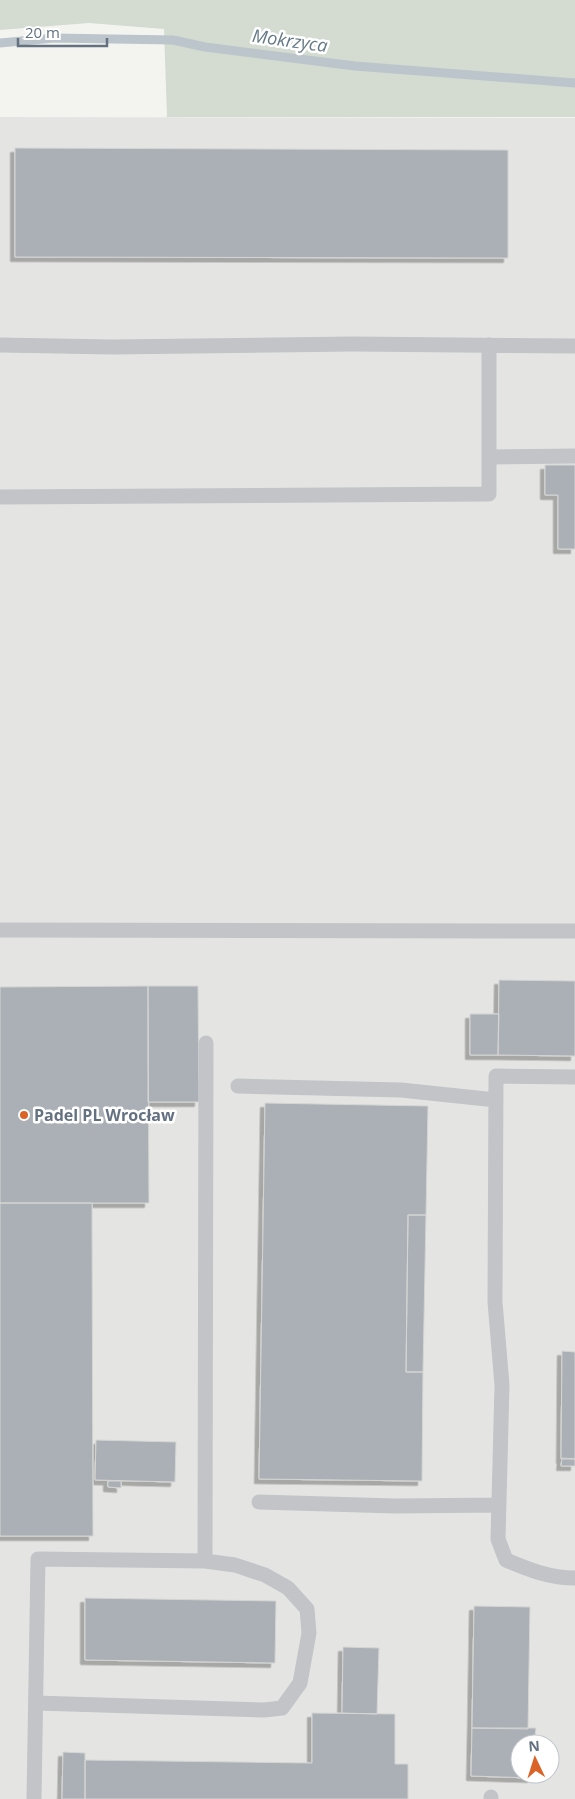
<svg xmlns="http://www.w3.org/2000/svg" width="575" height="1799" viewBox="0 0 575 1799" font-family="'Open Sans',sans-serif">
<style>
.built{fill:#e4e5e3;fill-rule:evenodd}
.green{fill:#d4dbd1}
.lines{fill:none;stroke-linecap:round;stroke-linejoin:round}
.stream{stroke:#bcc5cb;stroke-width:9}
.building{fill:#aab0b6;stroke:#d5d5d3;filter:url(#shadow)}
.service{stroke:#c2c4c8;stroke-width:15}
.poi-dot{fill:#dc6328;stroke:#fff;stroke-width:2}
.labels{text-anchor:middle;dominant-baseline:central;stroke-width:5;stroke-linejoin:round;paint-order:stroke}
.poi-label{font-size:16px;font-weight:bold;fill:#647180;stroke:#fff;text-anchor:start}
.water-label{font-size:18px;font-style:italic;fill:#647985;stroke:#fff}
</style>
<defs>
<filter id="shadow"><feDropShadow dx="-4.5" dy="4.5" stdDeviation="0" flood-color="#0004"/></filter>
</defs>
<rect width="100%" height="100%" fill="#f3f4f0"/>
<path class="built" d="M 0,117 L 575,118 L 575,1799 L 0,1799 ZM 520,1744 L 550,1744 L 550,1774 L 520,1774 Z"/>
<path class="green" d="M 0,0 L 575,0 L 575,117 L 167,117 L 164,29 L 89,23 L 0,30 Z"/>
<g class="lines">
<path class="stream" d="M 0,43 L 54,38 L 173,40 L 205,47 L 355,66 L 575,83"/>
</g>
<path class="building" d="M 15,148 L 508,150 L 508,258 L 15,257 Z
M 545,465 L 575,465 L 575,549 L 558,549 L 558,495 L 545,495 Z
M 499,980 L 575,981 L 575,1056 L 498,1055 Z
M 148,986 L 149,1203 L 0,1203 L 0,987 Z
M 148,986 L 198,986 L 199,1102 L 148,1102 Z
M 470,1014 L 499,1014 L 498,1055 L 470,1055 Z
M 265,1103 L 428,1106 L 426,1215 L 408,1215 L 406,1372 L 423,1372 L 422,1481 L 259,1479 Z
M 0,1203 L 92,1203 L 93,1536 L 0,1536 Z
M 408,1215 L 426,1215 L 423,1372 L 406,1372 Z
M 562,1351 L 575,1352 L 575,1459 L 561,1459 Z
M 96,1440 L 176,1442 L 175,1482 L 95,1480 Z
M 562,1458 L 575,1459 L 575,1466 L 561,1466 Z
M 108,1481 L 121,1481 L 121,1488 L 108,1487 Z
M 85,1598 L 276,1601 L 275,1663 L 85,1660 Z
M 474,1606 L 530,1607 L 528,1729 L 472,1728 Z
M 343,1647 L 379,1648 L 377,1714 L 342,1713 Z
M 312,1713 L 395,1714 L 395,1764 L 408,1764 L 408,1799 L 85,1799 L 85,1760 L 312,1763 Z
M 472,1728 L 536,1728 L 534,1744 L 520,1744 L 520,1774 L 532,1774 L 532,1778 L 471,1776 Z
M 63,1752 L 85,1753 L 85,1799 L 62,1799 Z"/>
<g class="lines">
<path class="service" d="M 0,345 L 113,347 L 353,344 L 575,346
M 489,457 L 575,456
M 0,497 L 489,494 L 489,345
M 0,930 L 575,931
M 575,1077 L 496,1076 L 495,1302 L 502,1385 L 498,1539 L 506,1560 C 529,1570 550,1578 575,1578
M 238,1086 L 401,1090 L 496,1100
M 259,1502 L 395,1506 L 499,1505
M 36,1703 L 264,1710 L 282,1708 L 300,1683 L 309,1633 L 307,1609 L 288,1588 L 265,1575 L 235,1565 L 205,1561
M 34,1799 L 38,1559 L 205,1561 L 206,1043
M 491,1799 L 491,1797"/>
</g>
<circle class="poi-dot" cx="24" cy="1115" r="5"/>
<g class="labels">
<g class="poi-label">
<text x="34" y="1115">Padel PL Wrocław</text>
</g>
<g class="water-label">
<text transform="translate(290 40) rotate(8)">Mokrzyca</text>
</g>
</g>
<g transform="translate(535 1759) rotate(356)"><circle r="24" fill="#ffffff" stroke="#c1c6cc"/>
<path d="M0-4L9 19L0 12L-9 19Z" fill="#dc6328"/>
<text y="-8" font-size="14" font-weight="bold" text-anchor="middle" fill="#647180">N</text>
</g>
<path d="M18 38v8h89v-8" fill="none" stroke="#647180" stroke-width="2.5"/>
<text x="25" y="38" font-size="15" fill="#647180" stroke="#ffffff" stroke-width="4" paint-order="stroke">20 m</text>
</svg>
